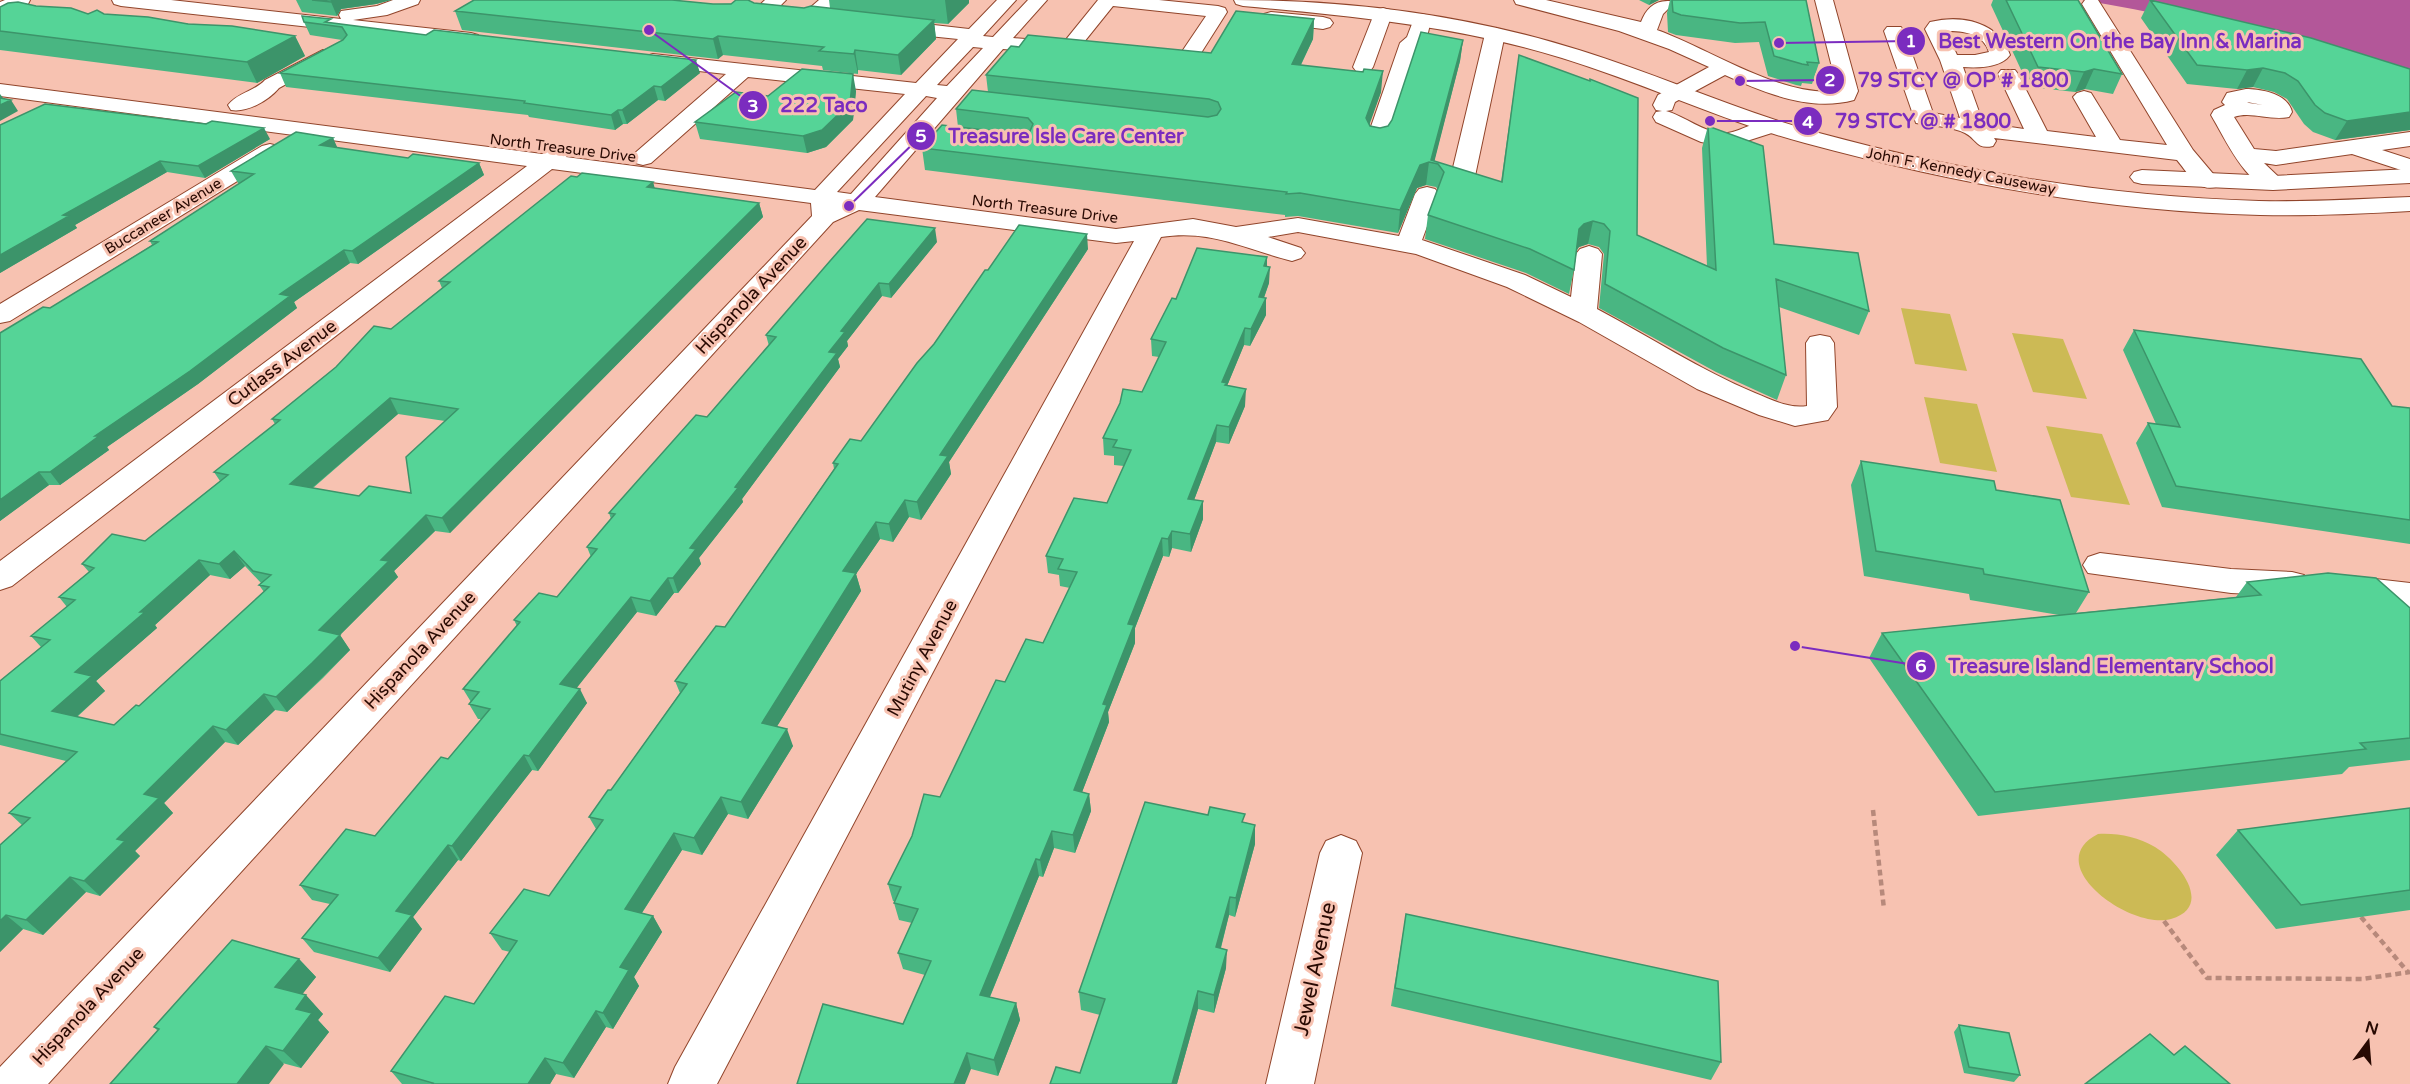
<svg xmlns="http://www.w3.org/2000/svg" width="2410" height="1084" viewBox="0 0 2410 1084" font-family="'Varela Round',sans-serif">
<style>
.green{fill:#ccba55}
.water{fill:#b35799}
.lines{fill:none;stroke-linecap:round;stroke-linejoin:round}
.minor-casing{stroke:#91452b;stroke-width:2}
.major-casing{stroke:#91452b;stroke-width:2}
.path{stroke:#b7897b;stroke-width:4.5;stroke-dasharray:6 4;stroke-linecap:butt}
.minor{fill:#fff;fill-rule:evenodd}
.major{fill:#fff;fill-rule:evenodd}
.wall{fill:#49b682;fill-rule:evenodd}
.shaded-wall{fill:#3c946a}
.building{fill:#55d497;stroke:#3c946a;stroke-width:1.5;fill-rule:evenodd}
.labels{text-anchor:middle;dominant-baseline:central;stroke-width:6;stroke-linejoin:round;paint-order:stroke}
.far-street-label{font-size:15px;fill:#280902;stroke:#f7c2b1}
.street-label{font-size:18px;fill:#280902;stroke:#f7c2b1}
.near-street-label{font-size:21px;fill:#280902;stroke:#f7c2b1}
.leader{fill:none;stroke:#7b2cbf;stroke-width:2}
.callout-dot{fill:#7b2cbf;stroke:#f7c2b1;stroke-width:2}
.mark-label{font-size:18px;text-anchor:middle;font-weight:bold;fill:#fff}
.callout-label{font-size:20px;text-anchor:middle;font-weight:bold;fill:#7b2cbf;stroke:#f7c2b1;stroke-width:6;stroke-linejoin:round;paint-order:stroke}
</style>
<rect width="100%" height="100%" fill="#f7c2b1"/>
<path class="green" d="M 1901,308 L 1950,314 L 1967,371 L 1915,364 Z
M 2012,333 L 2063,339 L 2087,399 L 2033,392 Z
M 1924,397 L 1977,404 L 1997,472 L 1940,463 Z
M 2046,426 L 2102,434 L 2130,505 L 2071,497 Z
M 2098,834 C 2119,833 2137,837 2155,847 C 2178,861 2215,906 2171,919 C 2130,930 2039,864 2098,834 Z"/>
<path class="water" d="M 2082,0 L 2410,0 L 2410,81 C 2302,48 2194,18 2082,0 Z"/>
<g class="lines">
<g class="minor-casing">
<path id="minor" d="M 5,0 L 30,0 L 28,4 L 0,15 L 0,2 Z
M 112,0 L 171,0 L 341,19 L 339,15 L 341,11 L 377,6 L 393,0 L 420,0 L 418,4 L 387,15 L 353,20 L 471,33 L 478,35 L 481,39 L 478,43 L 471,45 L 121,6 L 114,4 Z
M 765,0 L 786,0 L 776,10 L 804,13 L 819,0 L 839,0 L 815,23 L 808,25 L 752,18 L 750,14 Z
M 997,0 L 1016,0 L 983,36 L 993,37 L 1028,0 L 1047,0 L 1013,38 L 1064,42 L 1098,0 L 1159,0 L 1218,6 L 1225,8 L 1227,12 L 1194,64 C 1180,68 1161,64 1147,60 L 1144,56 L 1147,52 L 1154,50 L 1181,53 L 1206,16 L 1113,6 L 1076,52 L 1069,54 L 1003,49 L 875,197 L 1116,229 L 1193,219 L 1236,227 L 1298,218 L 1399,236 L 1415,194 L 1419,189 L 1427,187 L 1435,189 L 1439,194 L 1422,240 L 1525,275 L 1571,297 L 1576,254 L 1580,249 L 1589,246 L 1598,249 L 1602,254 L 1597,309 C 1650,337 1700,370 1755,393 C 1772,400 1789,409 1807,406 L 1806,343 L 1810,337 L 1820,335 L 1830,337 L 1834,343 L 1837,407 L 1828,420 L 1795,426 L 1759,415 L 1697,389 L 1579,322 L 1507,287 L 1416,254 L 1298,232 L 1268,237 L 1301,248 L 1305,253 L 1301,258 L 1292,261 C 1245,249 1211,229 1161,237 L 717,1084 L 668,1084 L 675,1067 L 1134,241 L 1116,243 L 859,210 L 833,222 L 48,1084 L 0,1084 L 0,1067 L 812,216 L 811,203 L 552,169 L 12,586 L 0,590 L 0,561 L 527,166 L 0,96 L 0,84 L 542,154 L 557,147 L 565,149 L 568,154 L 566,157 L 815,190 L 905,94 L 748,77 L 651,163 L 643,165 L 635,163 L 632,158 L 635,153 L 726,74 L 653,66 L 646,64 L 643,60 L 646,56 L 653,54 L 916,83 L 958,39 L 890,32 L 883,30 L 880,26 L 883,22 L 890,20 L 969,29 ZM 973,47 L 983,48 L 947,86 L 937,85 ZM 926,96 L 937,98 L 851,194 L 837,192 Z
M 1514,0 L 1546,0 L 1641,22 C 1646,9 1654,0 1670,1 L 1672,5 L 1663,14 L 1657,30 C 1710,49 1782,98 1838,91 L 1815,0 L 1833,0 L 1858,91 L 1854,100 C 1810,112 1765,93 1725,75 L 1675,102 L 1672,110 L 1666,111 C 1685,116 1708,136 1728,133 C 1745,130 1760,117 1778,121 L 1781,126 L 1778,131 L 1728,147 L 1701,142 L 1656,122 L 1653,117 L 1656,112 L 1662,111 L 1656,110 L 1653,105 L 1658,95 L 1709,67 L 1669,49 L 1619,31 L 1516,4 Z
M 2085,0 L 2098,0 L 2193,150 L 2220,182 L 2216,187 C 2197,192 2188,173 2177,160 L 1994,138 L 1996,141 L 1993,146 C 1976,150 1977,139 1965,133 C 1951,126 1931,126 1916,123 L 1884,31 L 1887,27 L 1901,27 L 1904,31 L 1933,113 L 1960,118 L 1940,60 L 1925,29 L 1930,22 C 1962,14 1999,22 2010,55 C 2001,68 1977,68 1963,67 L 1983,123 L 2024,129 L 1998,74 L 2001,70 L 2015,70 L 2018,74 L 2047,131 L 2096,137 L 2073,97 L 2077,93 L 2084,91 L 2091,93 L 2120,140 L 2167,145 L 2082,4 ZM 1946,31 C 1964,31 1983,33 1989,52 L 1975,55 L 1957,55 Z
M 1383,8 L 1390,10 L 1392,14 L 1373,67 L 1370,71 L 1356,71 L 1353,67 L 1374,14 L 1376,10 Z
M 1271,12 L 1323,17 L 1330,19 L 1333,23 L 1330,27 L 1323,29 L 1264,22 L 1262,18 L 1264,14 Z
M 1422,14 L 1429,16 L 1431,20 L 1426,41 L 1419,47 L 1388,141 L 1385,146 L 1377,148 L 1369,146 L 1366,141 L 1400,43 L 1407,37 L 1415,16 Z
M 1495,28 L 1502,30 L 1505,34 L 1475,176 L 1471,181 L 1463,183 L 1455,181 L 1451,176 L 1485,34 L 1488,30 Z
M 323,50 L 330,52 L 333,56 L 330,60 L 279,88 C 269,100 247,113 231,110 L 228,105 C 237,93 255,91 265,80 Z
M 2246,89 C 2262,89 2288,94 2292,112 L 2289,117 C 2270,121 2251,111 2234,117 L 2254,149 L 2276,151 L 2410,132 L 2410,146 L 2382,150 L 2410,159 L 2410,173 L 2352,154 L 2276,165 L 2264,163 L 2285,183 L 2281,188 C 2250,196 2225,138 2211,115 L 2214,110 L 2225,105 L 2222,102 L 2227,93 ZM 2247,102 L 2263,105 L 2249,103 Z
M 270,144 L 278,146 L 281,151 L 278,156 L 10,321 L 0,323 L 0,304 L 262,146 Z
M 2100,553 L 2231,569 L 2292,572 L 2304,575 L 2309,584 L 2304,593 L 2292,596 L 2231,593 L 2088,573 L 2083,565 L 2088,557 Z
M 2349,576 L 2410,583 L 2410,607 L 2337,597 L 2332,588 L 2337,579 Z
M 1341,835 L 1356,841 L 1362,853 L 1314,1084 L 1266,1084 L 1320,853 L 1326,841 Z"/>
</g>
<g class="major-casing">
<path id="major" d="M 1234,0 C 1349,0 1468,15 1579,50 C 1660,75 1737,111 1819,133 C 1962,172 2110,197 2259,201 C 2310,202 2360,199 2410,197 L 2410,211 C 2360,214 2310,216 2260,215 C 2106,212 1954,183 1805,143 C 1722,121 1644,83 1562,58 C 1459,26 1350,16 1243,6 L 1236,4 Z
M 2410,169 L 2410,183 L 2273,190 L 2142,184 L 2134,182 L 2130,177 L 2134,172 L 2142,170 L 2273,176 Z"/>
</g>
<path class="path" d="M 1873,810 L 1884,909
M 2361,917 L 2407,971
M 2164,921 L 2207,978 L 2362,979 L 2410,972"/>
<use href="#minor" class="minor"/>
<use href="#major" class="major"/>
</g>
<path class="wall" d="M 296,0 L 391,0 L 376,4 L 341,9 L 337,16 L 302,12 Z
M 829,0 L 969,0 L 969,3 L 948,24 L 934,23 L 936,39 L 901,75 L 858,70 L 858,74 L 823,70 L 822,66 L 723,55 L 718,59 L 462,30 L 455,11 L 754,3 L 804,8 L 830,8 Z
M 1639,0 L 1659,0 L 1649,5 Z
M 1670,0 L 1806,0 L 1819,63 L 1812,84 L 1802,83 L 1801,86 L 1796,85 L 1768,76 L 1759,42 L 1735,43 L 1676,35 L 1668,32 L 1667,13 Z
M 1993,0 L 2078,0 L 2122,74 L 2113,94 L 2085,89 L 2075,92 L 2029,87 L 1991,5 Z
M 2150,0 L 2410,69 L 2410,130 L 2335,140 L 2313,132 L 2304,124 L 2287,99 L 2274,92 L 2253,87 L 2237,89 L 2187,84 L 2141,18 Z
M 36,6 L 88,14 L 104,14 L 295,36 L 305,56 L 257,83 L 0,50 L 0,7 Z
M 1314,19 L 1313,39 L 1301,65 L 1381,92 L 1369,124 L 1370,126 L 1380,128 L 1388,126 L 1463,40 L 1460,61 L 1434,161 L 1501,182 L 1519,55 L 1637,235 L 1707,266 L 1702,148 L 1708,126 L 1774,244 L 1869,311 L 1859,335 L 1779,307 L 1786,375 L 1777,400 L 1716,372 L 1599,308 L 1604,254 L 1599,247 L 1588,244 L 1579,247 L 1577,250 L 1574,270 L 1569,294 L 1526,273 L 1425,239 L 1428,215 L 1438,190 L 1436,187 L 1426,185 L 1417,188 L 1398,233 L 1298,216 L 1285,217 L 1285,215 L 925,170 L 922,148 L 958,127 L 956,109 L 988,92 L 986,75 L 1019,47 L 1211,53 Z
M 304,22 L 333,23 L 700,73 L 665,101 L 658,100 L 627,124 L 623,124 L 615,130 L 529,117 L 528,115 L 286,87 L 280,73 L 342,40 L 310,35 Z
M 856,91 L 853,120 L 826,147 L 807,153 L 700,139 L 695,122 L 768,96 Z
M 0,125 L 270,139 L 205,178 L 167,172 L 75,225 L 77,228 L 0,273 Z
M 333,138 L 337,148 L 408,158 L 479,163 L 484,175 L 358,264 L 350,263 L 294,302 L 297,308 L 198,384 L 107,447 L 109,450 L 60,485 L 49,485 L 0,521 L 0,333 L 50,308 L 152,245 L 150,241 L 240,183 L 238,183 L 231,171 Z
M 653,182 L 654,188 L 759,203 L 763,217 L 450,533 L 435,531 L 394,571 L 398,577 L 340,635 L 350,650 L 323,678 L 287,712 L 275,710 L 238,745 L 225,742 L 164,803 L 173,813 L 135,851 L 140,856 L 100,896 L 86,892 L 43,935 L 23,929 L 0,952 L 0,845 L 22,825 L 9,813 L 66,761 L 0,745 L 0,681 L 41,647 L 31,636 L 67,607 L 59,597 L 89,572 L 82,564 L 145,541 L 220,481 L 214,472 L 275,424 L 272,419 L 391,329 L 442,288 L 439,281 ZM 398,414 L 445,421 L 411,493 L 359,496 L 313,488 ZM 245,566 L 261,583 L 259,585 L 264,592 L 139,706 L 114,725 L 77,717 L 105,691 L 96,681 L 157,628 L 155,625 L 210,575 L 230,579 Z
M 937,242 L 891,298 L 882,296 L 847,341 L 848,346 L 838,359 L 840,367 L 742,499 L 743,502 L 699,558 L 701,564 L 678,593 L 674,593 L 656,616 L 637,612 L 576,688 L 587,703 L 538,771 L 532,770 L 461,861 L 458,860 L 413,917 L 422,929 L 390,972 L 314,952 L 302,938 L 330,904 L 312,900 L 300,885 L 375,836 L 448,759 L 481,719 L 478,719 L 469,704 L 471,702 L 463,689 L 517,626 L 514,620 L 557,597 L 591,557 L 587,547 L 611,519 L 609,513 L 707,417 L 769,346 L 766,335 Z
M 1088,249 L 949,462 L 951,474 L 921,520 L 909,517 L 893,542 L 880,539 L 856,574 L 861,591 L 777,726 L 793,746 L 748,819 L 728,814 L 702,855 L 682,850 L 642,913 L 653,916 L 662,932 L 634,977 L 639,986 L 613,1029 L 606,1027 L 574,1078 L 556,1074 L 550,1084 L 402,1084 L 391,1071 L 474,1004 L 510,952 L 502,950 L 490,933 L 549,896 L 596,829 L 589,817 L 611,790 L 680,693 L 675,681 L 725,627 L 834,469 L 833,463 L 861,441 L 934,344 L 988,270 Z
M 1267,267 L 1269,283 L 1264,298 L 1266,298 L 1266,315 L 1250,346 L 1244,345 L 1227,386 L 1245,406 L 1229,444 L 1216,442 L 1194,500 L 1203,501 L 1203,519 L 1191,552 L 1172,548 L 1169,557 L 1163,556 L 1135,628 L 1135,643 L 1108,712 L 1109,722 L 1082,792 L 1089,794 L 1091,811 L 1075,853 L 1054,848 L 1043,877 L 1039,876 L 990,997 L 1016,1003 L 1020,1020 L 998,1076 L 971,1069 L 903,1024 L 925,975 L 903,969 L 898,953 L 912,923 L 899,920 L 894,903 L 895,901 L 893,901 L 888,884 L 940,797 L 1005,682 L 1043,643 L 1070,588 L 1060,586 L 1059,575 L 1048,573 L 1046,556 L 1107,503 L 1124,466 L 1114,465 L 1114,456 L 1104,455 L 1103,438 L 1142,392 L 1159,357 L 1152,356 L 1151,339 L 1176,299 Z
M 2134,330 L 2392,406 L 2410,408 L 2410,544 L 2162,507 L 2136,443 L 2148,423 L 2156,424 L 2123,350 Z
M 1861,461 L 1996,490 L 2089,592 L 2076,613 L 2236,597 L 2247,582 L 2410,608 L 2410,760 L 2349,767 L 2342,774 L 1978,816 L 1869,658 L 1882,633 L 2059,615 L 1970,600 L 1969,594 L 1864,576 L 1851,485 Z
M 2410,808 L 2410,910 L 2276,929 L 2216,855 L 2238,830 Z
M 1244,822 L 1255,825 L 1255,844 L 1235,917 L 1229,915 L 1221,948 L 1226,968 L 1214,1013 L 1198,1009 L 1177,1084 L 1050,1084 L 1080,1073 L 1100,1015 L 1081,1010 L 1079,992 Z
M 1406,914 L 1721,1062 L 1711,1080 L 1391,1006 Z
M 299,959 L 316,977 L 302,994 L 323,1014 L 318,1020 L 329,1032 L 301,1068 L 157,1030 L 154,1027 Z
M 1959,1025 L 2020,1075 L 2014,1082 L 1964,1073 L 1954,1032 Z"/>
<path class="shaded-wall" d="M 332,0 L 391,0 L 376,4 L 341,9 L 337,16 L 331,2 Z
M 945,0 L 969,0 L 969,3 L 948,24 Z
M 1651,0 L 1659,0 L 1649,5 Z
M 1314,19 L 1313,39 L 1291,85 L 1292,64 Z
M 934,20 L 936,39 L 901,75 L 898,55 Z
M 295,36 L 305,56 L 257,83 L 247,62 Z
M 718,36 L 723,55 L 718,59 L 713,39 Z
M 1463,40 L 1460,61 L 1434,163 L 1431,160 Z
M 855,50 L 858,70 L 858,74 L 854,54 Z
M 696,60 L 700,73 L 665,101 L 661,87 Z
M 2263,68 L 2253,87 L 2237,89 L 2247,70 Z
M 2094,69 L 2085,89 L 2075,92 L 2084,72 Z
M 1383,71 L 1381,92 L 1364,140 L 1366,118 Z
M 853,74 L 856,91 L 853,120 L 826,147 L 807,153 L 803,136 Z
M 654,86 L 658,100 L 627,124 L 622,110 Z
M 0,94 L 6,102 L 11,100 L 18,111 L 0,121 Z
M 618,110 L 623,124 L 615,130 L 611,115 Z
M 2410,112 L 2410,130 L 2335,140 L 2347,121 Z
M 264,128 L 270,139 L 205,178 L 198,166 Z
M 333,138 L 338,149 L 320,145 Z
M 160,161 L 167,172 L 75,225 L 77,228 L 0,273 L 0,255 L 63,215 Z
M 1429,162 L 1426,185 L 1417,188 L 1398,233 L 1400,210 L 1420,165 Z
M 479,163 L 484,175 L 358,264 L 352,251 Z
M 653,182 L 657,196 L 647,187 Z
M 759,203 L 763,217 L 450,533 L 442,518 Z
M 1593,221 L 1588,244 L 1579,247 L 1574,253 L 1579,229 L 1584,224 Z
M 935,228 L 937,242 L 891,298 L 889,284 Z
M 1087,234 L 1088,249 L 949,462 L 951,474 L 921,520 L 917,502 L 940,455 Z
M 344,250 L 350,263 L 294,302 L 297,308 L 198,384 L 107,447 L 109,450 L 60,485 L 50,472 L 95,436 L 280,294 Z
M 1267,257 L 1267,273 L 1264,266 Z
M 1270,267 L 1269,283 L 1258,314 L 1259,297 Z
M 879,283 L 882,296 L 847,341 L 848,346 L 838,359 L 840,367 L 742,499 L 743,502 L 699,558 L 701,564 L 678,593 L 673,578 L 690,548 L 735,487 L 841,331 Z
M 1266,298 L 1266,315 L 1250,346 L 1251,329 Z
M 1245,328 L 1244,345 L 1227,386 L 1222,382 Z
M 1246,389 L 1245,406 L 1229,444 L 1229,427 Z
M 390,398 L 398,414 L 299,499 L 290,484 Z
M 1217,425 L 1216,442 L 1188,516 L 1188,499 Z
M 39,472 L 49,485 L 0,521 L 0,500 Z
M 905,500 L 909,517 L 893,542 L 889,524 Z
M 1203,501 L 1203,519 L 1191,552 L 1190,534 Z
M 426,515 L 435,531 L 394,571 L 398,577 L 340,635 L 350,650 L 287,712 L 276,697 L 319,630 L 381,560 Z
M 876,522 L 880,539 L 856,574 L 861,591 L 768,741 L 762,723 L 843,571 Z
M 1172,531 L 1172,548 L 1169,557 L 1168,539 Z
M 1162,538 L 1163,556 L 1135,628 L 1135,643 L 1108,712 L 1109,722 L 1076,808 L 1074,790 L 1128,624 Z
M 234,551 L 245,566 L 230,579 L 219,564 Z
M 199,560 L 210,575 L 155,625 L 157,628 L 96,681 L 105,691 L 66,726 L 52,711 L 75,672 L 140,612 Z
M 668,578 L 674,593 L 656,616 L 650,601 Z
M 631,597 L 637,612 L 568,699 L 560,684 Z
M 580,689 L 587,703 L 538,771 L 529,756 Z
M 264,694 L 275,710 L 238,745 L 226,730 Z
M 213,726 L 225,742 L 164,803 L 173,813 L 135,851 L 140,856 L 100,896 L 84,881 L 144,794 Z
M 787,729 L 793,746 L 748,819 L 741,802 Z
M 524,755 L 532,770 L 461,861 L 452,846 Z
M 1089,794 L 1091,811 L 1075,853 L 1073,835 Z
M 721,797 L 728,814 L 702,855 L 694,838 Z
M 1255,825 L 1255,844 L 1235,917 L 1236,898 Z
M 1052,831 L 1054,848 L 1043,877 L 1040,860 Z
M 674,833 L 682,850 L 634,925 L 625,909 Z
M 448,845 L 458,860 L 413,917 L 422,929 L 390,972 L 378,958 L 396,911 Z
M 1036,859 L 1039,876 L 984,1011 L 980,995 Z
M 70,877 L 86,892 L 43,935 L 26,920 Z
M 1230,897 L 1229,915 L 1216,966 L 1216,947 Z
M 6,915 L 23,929 L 0,952 L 0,921 Z
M 653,916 L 662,932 L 634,977 L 639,986 L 613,1029 L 603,1013 L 620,967 Z
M 1227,950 L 1226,968 L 1214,1013 L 1214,995 Z
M 299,959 L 316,977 L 293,1006 L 275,987 Z
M 1198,991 L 1198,1009 L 1177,1084 L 1172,1084 Z
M 306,995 L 323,1014 L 318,1020 L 329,1032 L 301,1068 L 283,1051 L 296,1009 Z
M 1016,1003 L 1020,1020 L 998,1076 L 994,1060 Z
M 596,1011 L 606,1027 L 574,1078 L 563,1063 Z
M 266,1046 L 284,1064 L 269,1084 L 237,1084 Z
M 967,1053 L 971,1069 L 965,1084 L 954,1084 Z
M 545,1058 L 556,1074 L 550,1084 L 528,1084 Z"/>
<path class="building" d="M 312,0 L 332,0 L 331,2 Z
M 474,0 L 672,0 L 713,4 L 731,4 L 736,0 L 748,0 L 754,3 L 804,8 L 811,6 L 934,20 L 898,55 L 855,50 L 854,54 L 819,51 L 824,47 L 718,36 L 713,39 L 455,11 Z
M 1672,0 L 1806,0 L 1819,63 L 1807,62 L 1808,65 L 1802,64 L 1774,56 L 1765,22 L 1740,23 L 1681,15 L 1673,12 Z
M 2006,0 L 2078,0 L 2122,74 L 2094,69 L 2084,72 L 2038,67 Z
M 2150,0 L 2311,38 L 2410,69 L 2410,112 L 2347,121 L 2325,113 L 2315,105 L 2298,81 L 2285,73 L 2263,68 L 2247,70 L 2197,65 Z
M 18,2 L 36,6 L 71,8 L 88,14 L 97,10 L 104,14 L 148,17 L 188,24 L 232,26 L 295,36 L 247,62 L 0,31 L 0,7 L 8,3 Z
M 1236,11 L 1314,19 L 1292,64 L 1363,72 L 1364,69 L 1383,71 L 1366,118 L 1370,126 L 1380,128 L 1388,126 L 1392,120 L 1421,32 L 1463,40 L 1431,160 L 1502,182 L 1519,55 L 1590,81 L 1590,79 L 1638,98 L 1637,235 L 1716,270 L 1708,126 L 1763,146 L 1774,244 L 1858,253 L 1869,311 L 1776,279 L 1786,375 L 1723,348 L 1605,284 L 1610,231 L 1604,224 L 1593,221 L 1584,224 L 1579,229 L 1574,270 L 1530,249 L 1428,215 L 1444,172 L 1438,164 L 1429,162 L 1420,165 L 1400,210 L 1300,193 L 1286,194 L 1287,192 L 922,148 L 942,125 L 1019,134 L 1030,131 L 1033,124 L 1028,118 L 956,109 L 972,90 L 1208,117 L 1217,115 L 1221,109 L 1218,102 L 1209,99 L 986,75 L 1011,46 L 1019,47 L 1028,35 L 1211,53 Z
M 302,16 L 331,19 L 325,22 L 426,35 L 434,30 L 696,60 L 661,87 L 654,86 L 622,110 L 618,110 L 611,115 L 524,103 L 525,101 L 280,73 L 343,40 L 347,35 L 342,27 L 304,22 Z
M 802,69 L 853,74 L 850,103 L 822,130 L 803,136 L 695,122 L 736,92 L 768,96 Z
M 0,98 L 11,100 L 0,105 Z
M 45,104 L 206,124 L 212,121 L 264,128 L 198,166 L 160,161 L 63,215 L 69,216 L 0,255 L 0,125 Z
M 296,132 L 333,138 L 320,145 L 408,158 L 413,154 L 479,163 L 352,251 L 344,250 L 280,294 L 290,296 L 190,371 L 95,436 L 99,436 L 50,472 L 39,472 L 0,500 L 0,333 L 43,307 L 50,308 L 158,242 L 150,241 L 254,174 L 231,171 Z
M 582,173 L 653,182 L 647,187 L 759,203 L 442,518 L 426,515 L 381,560 L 389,561 L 319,630 L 340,635 L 312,663 L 276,697 L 264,694 L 226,730 L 213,726 L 144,794 L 159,798 L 117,839 L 125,841 L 84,881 L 70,877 L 26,920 L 6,915 L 0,921 L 0,845 L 30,818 L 9,813 L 77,752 L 0,734 L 0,681 L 50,640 L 31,636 L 75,600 L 59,597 L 94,568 L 82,564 L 112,534 L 145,541 L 228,475 L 214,472 L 280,420 L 272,419 L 336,367 L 374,326 L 391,329 L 450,282 L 439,281 L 571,176 L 577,177 ZM 390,398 L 458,409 L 406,457 L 411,493 L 369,486 L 359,496 L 290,484 ZM 234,551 L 253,571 L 271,575 L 259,585 L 269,587 L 139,706 L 136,705 L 114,725 L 52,711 L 92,676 L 75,672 L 145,612 L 140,612 L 199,560 L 219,564 Z
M 867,219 L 935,228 L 889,284 L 879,283 L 841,331 L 845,332 L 829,352 L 837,353 L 735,487 L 738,488 L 690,548 L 696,549 L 673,578 L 668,578 L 650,601 L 631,597 L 560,684 L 580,689 L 529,756 L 524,755 L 452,846 L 448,845 L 396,911 L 412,915 L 378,958 L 302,938 L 338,895 L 300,885 L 346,829 L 375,836 L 441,757 L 448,759 L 490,709 L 469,704 L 479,692 L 463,689 L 520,622 L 514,620 L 539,593 L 557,597 L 597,549 L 587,547 L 615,514 L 609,513 L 696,415 L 707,417 L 776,337 L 766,335 L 830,261 Z
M 1019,225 L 1087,234 L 940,455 L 948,456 L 917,502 L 905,500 L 889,524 L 876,522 L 843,571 L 856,573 L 762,723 L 787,729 L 741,802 L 721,797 L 694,838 L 674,833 L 625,909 L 653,916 L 620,967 L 629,970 L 603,1013 L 596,1011 L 563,1063 L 545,1058 L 528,1084 L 432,1084 L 433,1083 L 391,1071 L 445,996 L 474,1004 L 517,941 L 490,933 L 524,889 L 549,896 L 603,820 L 589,817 L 608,790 L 611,790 L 687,684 L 675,681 L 716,626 L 725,627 L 838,464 L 833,463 L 850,439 L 861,441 L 917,363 L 934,344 L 985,270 L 988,270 Z
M 1197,248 L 1267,257 L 1264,266 L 1270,267 L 1259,297 L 1266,298 L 1251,329 L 1245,328 L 1222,382 L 1227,383 L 1225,385 L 1246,389 L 1229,427 L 1217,425 L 1188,499 L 1203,501 L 1190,534 L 1172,531 L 1168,539 L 1162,538 L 1128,624 L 1134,625 L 1103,704 L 1107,705 L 1074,790 L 1089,794 L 1073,835 L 1052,831 L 1040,860 L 1036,859 L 980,995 L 1016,1003 L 994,1060 L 967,1053 L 954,1084 L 797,1084 L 823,1004 L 903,1024 L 931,961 L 898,953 L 918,909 L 894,903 L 901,887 L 888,884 L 912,836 L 924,794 L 940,797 L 996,680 L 1005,682 L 1026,639 L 1043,643 L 1077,572 L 1058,569 L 1063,559 L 1046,556 L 1074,498 L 1107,503 L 1131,450 L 1113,447 L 1117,440 L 1103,438 L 1120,403 L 1123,389 L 1142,392 L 1166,342 L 1151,339 L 1172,298 L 1176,299 Z
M 2134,330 L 2361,359 L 2392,406 L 2410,408 L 2410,520 L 2176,486 L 2148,423 L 2180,427 Z
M 1861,461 L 1994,481 L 1996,490 L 2060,500 L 2089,592 L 1984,574 L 1983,569 L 1876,551 Z
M 2328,573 L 2376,578 L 2410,608 L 2410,738 L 2360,743 L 2366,749 L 1995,792 L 1882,633 L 2261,595 L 2247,582 Z
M 1145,802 L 1208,815 L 1210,807 L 1245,814 L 1242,822 L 1255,825 L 1236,898 L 1230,897 L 1216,947 L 1227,950 L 1214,995 L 1198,991 L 1172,1084 L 1050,1084 L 1056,1067 L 1080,1073 L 1105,999 L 1079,992 Z
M 2410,808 L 2410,890 L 2301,905 L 2238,830 Z
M 1406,914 L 1718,981 L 1721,1062 L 1395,988 Z
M 232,940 L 299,959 L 275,987 L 306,995 L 296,1009 L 312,1013 L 283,1051 L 266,1046 L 237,1084 L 110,1084 L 159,1029 L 154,1027 Z
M 1959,1025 L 2009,1033 L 2020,1075 L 1969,1067 Z
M 2150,1034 L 2174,1055 L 2185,1046 L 2230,1084 L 2085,1084 Z"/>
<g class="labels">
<g class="far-street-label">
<text transform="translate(563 148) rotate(7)">North Treasure Drive</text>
<text transform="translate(1961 171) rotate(11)">John F. Kennedy Causeway</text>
<text transform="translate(1045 209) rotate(7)">North Treasure Drive</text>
<text transform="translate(163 216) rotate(-31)">Buccaneer Avenue</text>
</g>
<g class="street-label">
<text transform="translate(751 295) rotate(-47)">Hispanola Avenue</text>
<text transform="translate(282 363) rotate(-37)">Cutlass Avenue</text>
<text transform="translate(420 650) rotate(-47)">Hispanola Avenue</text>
<text transform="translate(922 658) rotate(-62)">Mutiny Avenue</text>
<text transform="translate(88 1006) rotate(-47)">Hispanola Avenue</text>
</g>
<g class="near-street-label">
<text transform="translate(1315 969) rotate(-78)">Jewel Avenue</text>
</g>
</g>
<path class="leader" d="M1779 43L1911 41M1740 81L1830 80M649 30L753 105M1710 121L1808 121M849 206L921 136M1795 646L1921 666"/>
<g class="callout-dot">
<circle cx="1779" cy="43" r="6"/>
<circle cx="1740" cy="81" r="6"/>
<circle cx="649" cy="30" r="6"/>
<circle cx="1710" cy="121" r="6"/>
<circle cx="849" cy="206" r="6"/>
<circle cx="1795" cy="646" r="6"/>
<circle cx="1911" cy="41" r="15"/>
<circle cx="1830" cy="80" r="15"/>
<circle cx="753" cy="105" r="15"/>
<circle cx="1808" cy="121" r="15"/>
<circle cx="921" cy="136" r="15"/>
<circle cx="1921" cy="666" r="15"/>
</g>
<g class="mark-label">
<text x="1911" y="47">1</text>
<text x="1830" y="86">2</text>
<text x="753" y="112">3</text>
<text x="1808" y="128">4</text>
<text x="921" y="142">5</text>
<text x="1921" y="672">6</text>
</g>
<g class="callout-label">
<text x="2120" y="48">Best Western On the Bay Inn &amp; Marina</text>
<text x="1963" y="87">79 STCY @ OP # 1800</text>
<text x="824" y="112">222 Taco</text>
<text x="1923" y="128">79 STCY @ # 1800</text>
<text x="1066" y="143">Treasure Isle Care Center</text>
<text x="2111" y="673">Treasure Island Elementary School</text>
</g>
<g transform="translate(2368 1042) rotate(16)" stroke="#f7c2b1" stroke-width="4.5" paint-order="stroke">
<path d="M0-4.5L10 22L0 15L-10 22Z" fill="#280902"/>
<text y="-9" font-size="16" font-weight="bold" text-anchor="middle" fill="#280902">N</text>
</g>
</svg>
